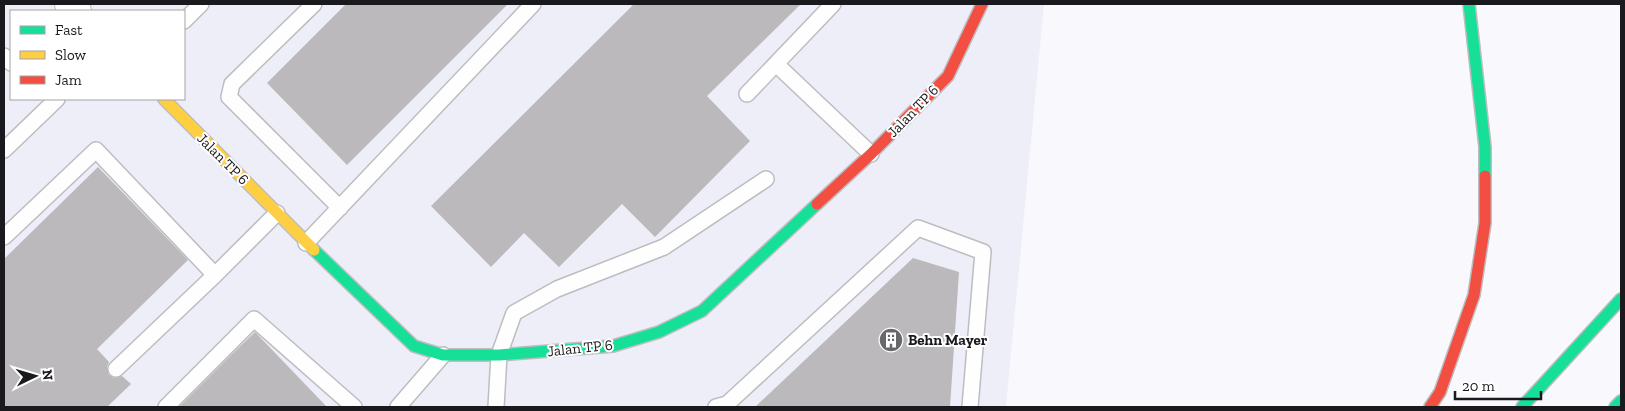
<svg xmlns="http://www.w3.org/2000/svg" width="1625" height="411" viewBox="0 0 1625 411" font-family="'Zilla Slab',serif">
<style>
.built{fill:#eeeef9;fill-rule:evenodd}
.building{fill:#bbb9bc}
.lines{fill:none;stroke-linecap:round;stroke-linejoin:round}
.lane-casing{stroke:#bdbdc0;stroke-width:18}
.street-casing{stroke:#bdbdc0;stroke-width:30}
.fast-casing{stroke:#bdbdc0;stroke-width:14}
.slow-casing{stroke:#bdbdc0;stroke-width:14}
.jam-casing{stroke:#bdbdc0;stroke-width:14}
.lane{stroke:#fefeff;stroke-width:15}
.street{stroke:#fefeff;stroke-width:28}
.fast{stroke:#16e098;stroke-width:11}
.slow{stroke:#ffcf43;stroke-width:11}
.jam{stroke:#f24e42;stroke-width:11}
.labels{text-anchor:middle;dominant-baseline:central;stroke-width:4;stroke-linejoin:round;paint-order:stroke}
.street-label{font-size:15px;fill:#1a1a1e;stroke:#fff}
.poi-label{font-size:15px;font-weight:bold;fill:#1a1a1e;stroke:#fff;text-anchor:start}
</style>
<rect width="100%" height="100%" fill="#f9f9fd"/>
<path class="built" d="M 4,4 L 1044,4 L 1006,407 L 4,407 ZM 11,11 L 184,11 L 184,99 L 11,99 Z"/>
<path class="building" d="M 346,4 L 508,4 L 347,165 L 267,83 Z
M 634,4 L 801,4 L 707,96 L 750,141 L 655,237 L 622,204 L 559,267 L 524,233 L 491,267 L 431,206 Z
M 98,167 L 188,260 L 97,349 L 109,362 L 107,367 L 109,375 L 114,378 L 122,376 L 131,384 L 107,407 L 4,407 L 4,259 Z
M 913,258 L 959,272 L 950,407 L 755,407 Z
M 255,332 L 327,407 L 179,407 L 228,358 Z"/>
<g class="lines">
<g class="lane-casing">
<path id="lane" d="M 314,4 L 232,84 L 229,97 L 340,208
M 184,21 L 201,4
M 4,56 L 11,63
M 776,64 L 871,154
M 747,94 L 833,4
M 4,150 L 57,99
M 4,237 L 96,150 L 215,275
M 306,243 L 533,4
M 116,369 L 215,275 L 277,213
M 166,407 L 254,319 L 354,407
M 398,407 L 443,355
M 496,407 L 499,355 L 514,313 L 557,289 L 664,247 L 766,179
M 716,407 L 727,404 L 918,228 L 983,252 L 970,407"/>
</g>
<g class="street-casing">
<path id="street" d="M 69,4 L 77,11"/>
</g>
<g class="fast-casing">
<path id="fast" d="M 1469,4 L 1485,147 L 1485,176
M 314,250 L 414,346 L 443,355 L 499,355 L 613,346 L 659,332 L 702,311 L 817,204
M 1522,407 L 1621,299
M 1615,407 L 1621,401"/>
</g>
<g class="slow-casing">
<path id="slow" d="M 164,99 L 314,250"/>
</g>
<g class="jam-casing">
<path id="jam" d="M 817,204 L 871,154 L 948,76 L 982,4
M 1430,407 L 1440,392 L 1474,295 L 1485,223 L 1485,176"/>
</g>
<use href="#lane" class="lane"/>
<use href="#street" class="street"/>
<use href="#fast" class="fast"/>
<use href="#slow" class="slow"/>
<use href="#jam" class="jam"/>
</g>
<defs>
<g id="building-disc" transform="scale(1.25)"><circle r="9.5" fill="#68686c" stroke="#fff"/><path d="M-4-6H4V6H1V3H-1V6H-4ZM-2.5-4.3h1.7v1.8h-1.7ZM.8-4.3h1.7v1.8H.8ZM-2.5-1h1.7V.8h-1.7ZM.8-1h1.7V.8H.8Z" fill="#fff"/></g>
</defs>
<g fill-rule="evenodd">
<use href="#building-disc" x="891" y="340"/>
</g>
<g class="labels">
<g class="street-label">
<text transform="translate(913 111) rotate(-46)">Jalan TP 6</text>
<text transform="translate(223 159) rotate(45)">Jalan TP 6</text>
<text transform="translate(580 348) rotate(-6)">Jalan TP 6</text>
</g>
<g class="poi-label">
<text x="908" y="340">Behn Mayer</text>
</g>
</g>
<rect width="1625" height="411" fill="none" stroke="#1a1a1e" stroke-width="10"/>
<rect x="10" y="10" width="175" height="90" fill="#ffffff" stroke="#a3a3a5"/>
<rect x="20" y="26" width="25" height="8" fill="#16e098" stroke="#a3a3a5"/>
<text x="55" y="35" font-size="15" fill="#1a1a1e">Fast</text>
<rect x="20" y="51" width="25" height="8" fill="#ffcf43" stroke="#a3a3a5"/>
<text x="55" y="60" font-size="15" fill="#1a1a1e">Slow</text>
<rect x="20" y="76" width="25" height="8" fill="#f24e42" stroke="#a3a3a5"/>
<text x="55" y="85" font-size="15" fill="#1a1a1e">Jam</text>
<g transform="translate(35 376) rotate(85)" stroke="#ffffff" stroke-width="4" paint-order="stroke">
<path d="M0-4L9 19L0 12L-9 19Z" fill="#1a1a1e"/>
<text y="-8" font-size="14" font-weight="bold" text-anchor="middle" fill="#1a1a1e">N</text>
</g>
<path d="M1455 391v8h86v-8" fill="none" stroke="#1a1a1e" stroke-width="2.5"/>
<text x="1462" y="391" font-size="15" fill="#1a1a1e" stroke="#ffffff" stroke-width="4" paint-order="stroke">20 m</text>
</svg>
